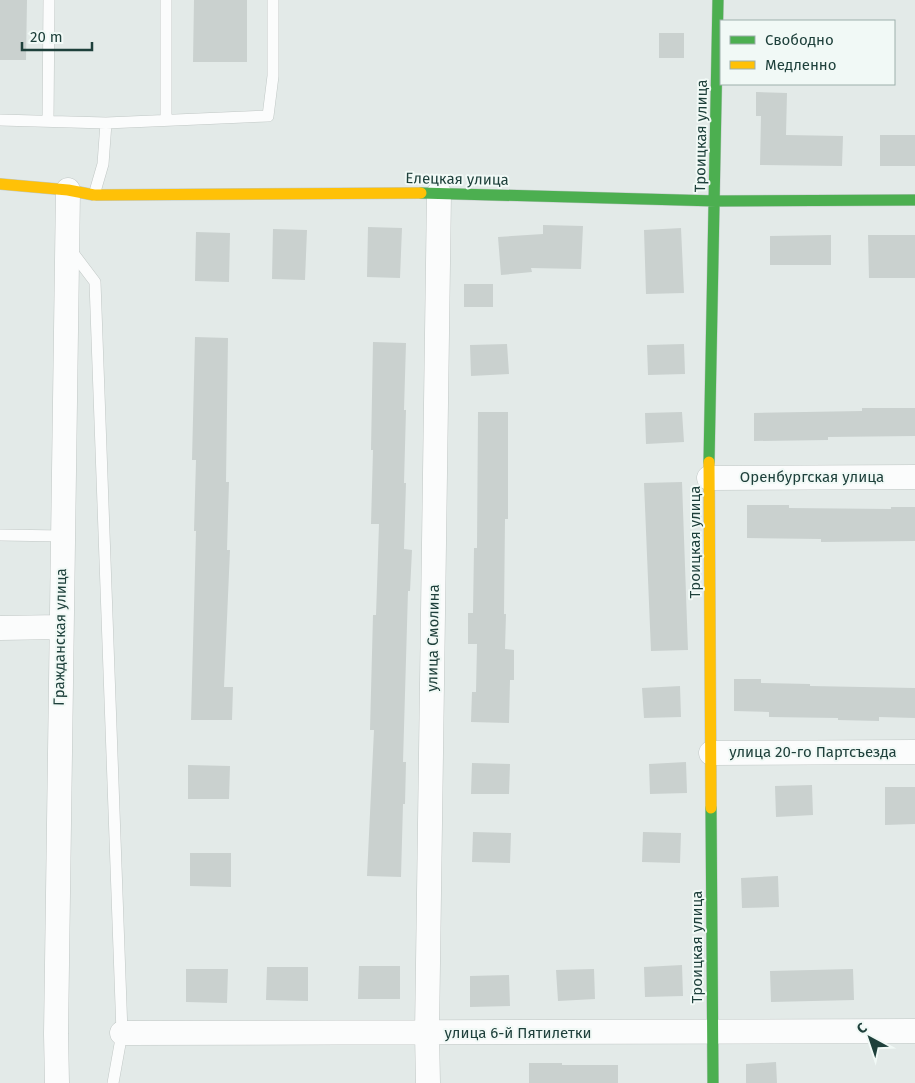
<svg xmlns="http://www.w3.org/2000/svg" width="915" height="1083" viewBox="0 0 915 1083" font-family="'Fira Sans',sans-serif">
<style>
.building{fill:#cad1cf}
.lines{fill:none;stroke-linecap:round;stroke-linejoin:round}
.lane-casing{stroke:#c0c7c5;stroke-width:12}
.street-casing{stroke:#c0c7c5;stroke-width:25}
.fast-casing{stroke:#bec8c5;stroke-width:12}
.slow-casing{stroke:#bec8c5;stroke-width:12}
.lane{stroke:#fbfcfc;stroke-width:11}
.street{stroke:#fbfcfc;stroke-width:24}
.fast{stroke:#4caf50;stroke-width:11}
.slow{stroke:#ffc107;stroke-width:11}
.labels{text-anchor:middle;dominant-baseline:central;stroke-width:4;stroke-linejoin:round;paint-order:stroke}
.street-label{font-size:15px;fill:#1e403b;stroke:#f1f9f6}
</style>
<rect width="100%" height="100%" fill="#e3eae8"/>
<path class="building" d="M 0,0 L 27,0 L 26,60 L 0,60 Z
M 194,0 L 247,0 L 247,62 L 193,62 Z
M 659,33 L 684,33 L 684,58 L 659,58 Z
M 756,92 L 787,93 L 786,135 L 843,136 L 842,166 L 760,165 L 761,116 L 756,116 Z
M 880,135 L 915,135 L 915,166 L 880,166 Z
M 543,225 L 583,226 L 581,269 L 531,268 L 532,272 L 501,275 L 498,237 L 543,234 Z
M 368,227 L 402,228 L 400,278 L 367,277 Z
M 681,228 L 684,293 L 646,294 L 644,230 Z
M 273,229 L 307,230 L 305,280 L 272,279 Z
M 196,232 L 230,233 L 229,282 L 195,281 Z
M 831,235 L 831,265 L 770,265 L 770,236 Z
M 868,235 L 915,235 L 915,278 L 869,278 Z
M 464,284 L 493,284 L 493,307 L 464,307 Z
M 195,337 L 228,338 L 226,482 L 229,482 L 227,550 L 230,550 L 224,687 L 233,687 L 232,720 L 191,720 L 196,531 L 194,531 L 196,460 L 192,460 Z
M 373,342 L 406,343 L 404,410 L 406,410 L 404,483 L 406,483 L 404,549 L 412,550 L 410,591 L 408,591 L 403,762 L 406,762 L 405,804 L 403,804 L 401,877 L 367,876 L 374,730 L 370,730 L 373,615 L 376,615 L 379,524 L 371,524 L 373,450 L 371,450 Z
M 507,344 L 509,374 L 471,376 L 470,345 Z
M 684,344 L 685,374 L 648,375 L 647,345 Z
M 862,408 L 915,408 L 915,436 L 828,437 L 828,440 L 754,441 L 754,413 L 862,411 Z
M 478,412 L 508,412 L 508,519 L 505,519 L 504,614 L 506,614 L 505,649 L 514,650 L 514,680 L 510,680 L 509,723 L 471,722 L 472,692 L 476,692 L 477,644 L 468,644 L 468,613 L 473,613 L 474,548 L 477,548 Z
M 682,412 L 684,442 L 646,444 L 645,413 Z
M 682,482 L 688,650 L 651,651 L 644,483 Z
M 747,505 L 789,505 L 789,508 L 891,509 L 891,507 L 915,507 L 915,541 L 821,542 L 821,539 L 747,538 Z
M 734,679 L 761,679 L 761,683 L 810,684 L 810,686 L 915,688 L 915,718 L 879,717 L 879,721 L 838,720 L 838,718 L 769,717 L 769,712 L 734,711 Z
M 680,686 L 681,717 L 644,718 L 642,688 Z
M 686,762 L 687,793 L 650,794 L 649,764 Z
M 472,763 L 510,764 L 509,794 L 471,794 Z
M 188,765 L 230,766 L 229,799 L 188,799 Z
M 812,785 L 813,815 L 776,817 L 775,786 Z
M 885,787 L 915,787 L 915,824 L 885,825 Z
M 473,832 L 511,833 L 510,863 L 472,862 Z
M 643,832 L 681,833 L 680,863 L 642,862 Z
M 190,853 L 231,853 L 231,887 L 190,886 Z
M 778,876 L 779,907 L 742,908 L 741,878 Z
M 682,965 L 683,996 L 645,997 L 644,967 Z
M 359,966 L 400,966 L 400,999 L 358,999 Z
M 267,967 L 308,967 L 308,1001 L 266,1000 Z
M 186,969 L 228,969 L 227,1003 L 186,1002 Z
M 594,969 L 595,999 L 558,1001 L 556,970 Z
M 853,969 L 854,1000 L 771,1002 L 770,971 Z
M 509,975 L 510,1006 L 470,1007 L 470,976 Z
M 776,1062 L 777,1083 L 746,1083 L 746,1064 Z
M 529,1063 L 562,1063 L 562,1065 L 618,1065 L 618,1083 L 529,1083 Z"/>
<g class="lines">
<g class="lane-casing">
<path id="lane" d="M 166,0 L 166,120
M 0,120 L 106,123 L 268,116 L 273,76 L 273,0
M 48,121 L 49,0
M 94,195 L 103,164 L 106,123
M 70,249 L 95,282 L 122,1033 L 113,1083
M 0,535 L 62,536"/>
</g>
<g class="street-casing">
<path id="street" d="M 709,478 L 915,477
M 0,628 L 60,627
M 711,753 L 915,752
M 122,1033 L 915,1031
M 57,1083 L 56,1034 L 68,190
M 428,1083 L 427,1033 L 439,193"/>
</g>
<g class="fast-casing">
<path id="fast" d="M 421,193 L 716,201 L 915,200
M 709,462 L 718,0
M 711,808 L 713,1083"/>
</g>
<g class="slow-casing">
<path id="slow" d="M 0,184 L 68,190 L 94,195 L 421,193
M 709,462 L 711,808"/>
</g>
<use href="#lane" class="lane"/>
<use href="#street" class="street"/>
<use href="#fast" class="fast"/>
<use href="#slow" class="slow"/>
</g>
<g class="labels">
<g class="street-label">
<text transform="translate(701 136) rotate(-89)">Троицкая улица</text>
<text transform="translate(457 179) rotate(1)">Елецкая улица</text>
<text x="812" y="477">Оренбургская улица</text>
<text transform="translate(695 542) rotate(-90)">Троицкая улица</text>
<text transform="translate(60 637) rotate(-89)">Гражданская улица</text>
<text transform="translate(433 638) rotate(-89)">улица Смолина</text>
<text x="813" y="752">улица 20-го Партсъезда</text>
<text transform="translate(697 947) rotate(-90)">Троицкая улица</text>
<text x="518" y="1033">улица 6-й Пятилетки</text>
</g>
</g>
<rect x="720" y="20" width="175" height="65" fill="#f1f9f6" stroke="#9dafab"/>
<rect x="730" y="36" width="25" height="8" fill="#4caf50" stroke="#9dafab"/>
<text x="765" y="45" font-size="15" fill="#1e403b">Свободно</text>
<rect x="730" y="61" width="25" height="8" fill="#ffc107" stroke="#9dafab"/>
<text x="765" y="70" font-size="15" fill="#1e403b">Медленно</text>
<g transform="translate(870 1038) rotate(320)" stroke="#f1f9f6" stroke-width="4" paint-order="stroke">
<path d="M0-4L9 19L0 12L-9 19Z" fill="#1e403b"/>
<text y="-8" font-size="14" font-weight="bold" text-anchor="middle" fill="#1e403b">С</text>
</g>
<path d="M22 42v8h70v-8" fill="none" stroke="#1e403b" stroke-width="2.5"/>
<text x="30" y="42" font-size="15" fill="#1e403b" stroke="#f1f9f6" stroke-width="4" paint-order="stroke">20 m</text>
</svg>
